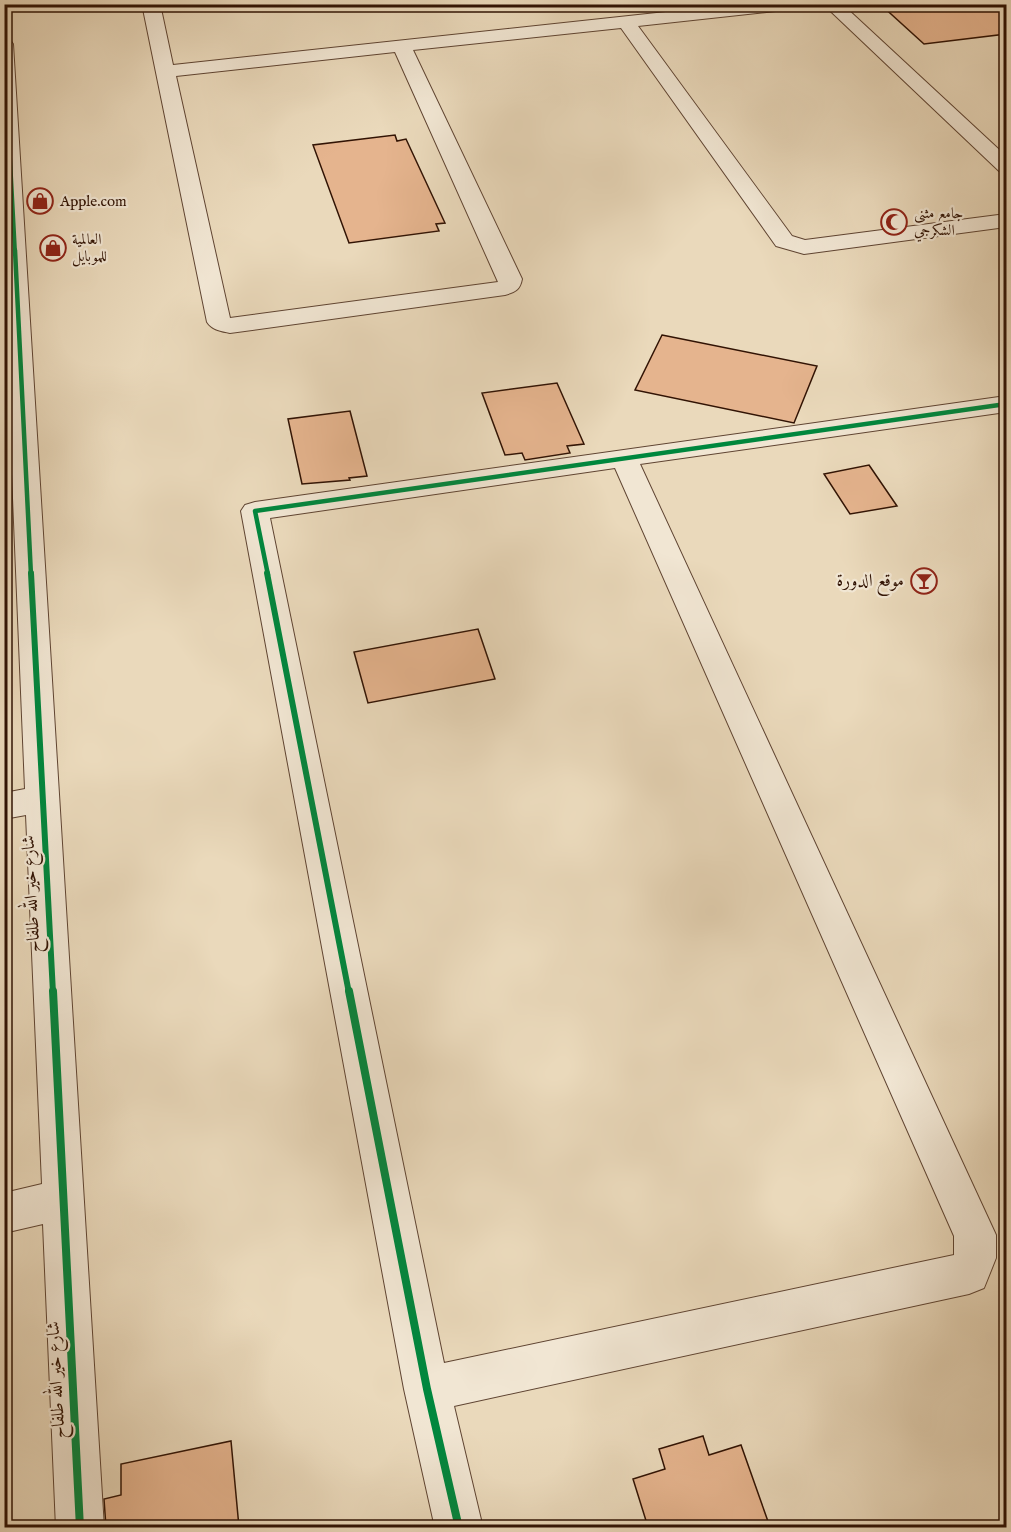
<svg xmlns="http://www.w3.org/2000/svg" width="1011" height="1532" viewBox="0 0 1011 1532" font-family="'IM FELL English',Amiri,serif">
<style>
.building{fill:#e5b48e;stroke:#311304;stroke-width:1.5}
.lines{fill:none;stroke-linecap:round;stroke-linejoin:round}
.minor-casing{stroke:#5f4432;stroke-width:2}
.minor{fill:#f1e6d3;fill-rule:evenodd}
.cycleway-far3-casing{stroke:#f1e6d3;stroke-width:6}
.cycleway-far2-casing{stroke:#f1e6d3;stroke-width:8}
.cycleway-far1-casing{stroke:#f1e6d3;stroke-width:10}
.cycleway-casing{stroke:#f1e6d3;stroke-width:11}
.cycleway-far3{stroke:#00873e;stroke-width:4}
.cycleway-far2{stroke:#00873e;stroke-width:4.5}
.cycleway-far1{stroke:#00873e;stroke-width:6}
.cycleway{stroke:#00873e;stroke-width:8}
.labels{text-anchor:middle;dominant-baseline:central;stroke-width:4.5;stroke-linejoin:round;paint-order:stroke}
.far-poi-label{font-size:15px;fill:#311304;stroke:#f1e6d3;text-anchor:start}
.poi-label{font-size:18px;fill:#311304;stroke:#f1e6d3;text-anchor:end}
.street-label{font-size:18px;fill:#311304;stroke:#f1e6d3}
</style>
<rect width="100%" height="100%" fill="#ead9bb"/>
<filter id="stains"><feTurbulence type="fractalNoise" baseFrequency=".00333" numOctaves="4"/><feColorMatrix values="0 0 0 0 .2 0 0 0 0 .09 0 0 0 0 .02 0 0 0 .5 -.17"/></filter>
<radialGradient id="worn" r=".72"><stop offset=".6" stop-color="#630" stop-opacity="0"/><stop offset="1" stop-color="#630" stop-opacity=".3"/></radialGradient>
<path class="building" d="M 880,4 L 1006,4 L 1006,34 L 924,44 Z
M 395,135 L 397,141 L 406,139 L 445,223 L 436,224 L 439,231 L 349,243 L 313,145 Z
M 662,335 L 817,366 L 794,423 L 635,390 Z
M 557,383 L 584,444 L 567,446 L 570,453 L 525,460 L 522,453 L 505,455 L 482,393 Z
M 350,411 L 367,476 L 349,478 L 350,480 L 302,484 L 288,419 Z
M 869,465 L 897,506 L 850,514 L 824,474 Z
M 478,629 L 495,679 L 368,703 L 354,652 Z
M 703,1436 L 709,1455 L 741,1445 L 770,1527 L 648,1527 L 633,1479 L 665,1469 L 659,1449 Z
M 231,1441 L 239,1527 L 106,1527 L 104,1499 L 121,1495 L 121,1464 Z"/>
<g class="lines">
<g class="minor-casing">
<path id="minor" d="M 142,4 L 160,4 L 173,65 L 740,4 L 802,4 L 794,9 L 638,26 L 792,236 L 805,240 L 1006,214 L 1006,227 L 804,254 L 776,246 L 621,28 L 413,50 L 522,279 C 520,290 515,292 505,295 L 230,333 C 221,331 212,330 207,322 ZM 395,52 L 498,282 L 230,318 L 176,76 Z
M 823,4 L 842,4 L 1006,156 L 1006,173 L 999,171 Z
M 4,39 L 10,40 L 13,44 L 104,1528 L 56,1528 L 43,1224 L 4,1233 L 4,1193 L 42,1184 L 26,815 L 4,819 L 4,793 L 25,789 L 4,280 Z
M 1006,396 L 1006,412 L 640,464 L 996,1235 L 996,1258 L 984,1288 L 969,1294 L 454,1406 L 483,1528 L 435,1528 L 404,1389 L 241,511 L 245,505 L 255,502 ZM 615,468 L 954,1236 L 954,1255 L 444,1363 L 270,518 Z"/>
</g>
<use href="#minor" class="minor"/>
<g class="cycleway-far3-casing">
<path id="cycleway-far3" d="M 4,44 L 15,251"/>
</g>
<g class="cycleway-far2-casing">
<path id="cycleway-far2" d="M 15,250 L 31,575
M 268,575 L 255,511 L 1006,404"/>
</g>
<g class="cycleway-far1-casing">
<path id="cycleway-far1" d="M 31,573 L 53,993
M 267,573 L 349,993"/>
</g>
<g class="cycleway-casing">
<path id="cycleway" d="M 53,991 L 80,1528
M 349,991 L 427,1389 L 459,1528"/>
</g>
<use href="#cycleway-far3" class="cycleway-far3"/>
<use href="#cycleway-far2" class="cycleway-far2"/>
<use href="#cycleway-far1" class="cycleway-far1"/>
<use href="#cycleway" class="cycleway"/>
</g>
<defs>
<g id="shop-ring" transform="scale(1.35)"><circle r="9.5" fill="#f1e6d3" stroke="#8f2418" stroke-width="1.5"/><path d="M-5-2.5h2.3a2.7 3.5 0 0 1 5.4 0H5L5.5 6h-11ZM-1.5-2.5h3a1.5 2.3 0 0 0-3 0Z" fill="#8f2418"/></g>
<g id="mosque-ring" transform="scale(1.35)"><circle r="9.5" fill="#f1e6d3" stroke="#8f2418" stroke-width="1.5"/><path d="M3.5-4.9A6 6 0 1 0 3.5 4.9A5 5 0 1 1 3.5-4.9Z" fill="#8f2418"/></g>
<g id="bar-ring" transform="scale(1.35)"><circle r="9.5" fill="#f1e6d3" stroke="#8f2418" stroke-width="1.5"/><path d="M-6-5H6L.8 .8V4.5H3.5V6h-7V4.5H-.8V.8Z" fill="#8f2418"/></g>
</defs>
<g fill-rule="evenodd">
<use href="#shop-ring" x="40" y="201"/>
<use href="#mosque-ring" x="894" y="222"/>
<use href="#shop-ring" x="53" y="248"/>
<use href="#bar-ring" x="924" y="581"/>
</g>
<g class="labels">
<g class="far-poi-label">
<text x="60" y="201">Apple.com</text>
<text x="914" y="213">جامع مثنى<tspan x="914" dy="17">الشكرجي</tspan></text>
<text x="72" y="239">العالمية<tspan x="72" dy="17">للموبايل</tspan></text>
</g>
<g class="poi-label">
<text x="904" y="581">موقع الدورة</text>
</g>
<g class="street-label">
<text transform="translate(32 894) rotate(-93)">شارع خير الله طلفاح</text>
<text transform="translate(57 1380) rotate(-93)">شارع خير الله طلفاح</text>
</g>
</g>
<rect width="1011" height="1532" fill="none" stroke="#ead9bb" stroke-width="24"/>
<rect x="6" y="6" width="999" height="1520" fill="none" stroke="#311304" stroke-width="3"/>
<rect x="12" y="12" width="987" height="1508" fill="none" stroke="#311304" stroke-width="1.5"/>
<rect width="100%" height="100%" filter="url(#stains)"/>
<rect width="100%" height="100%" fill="url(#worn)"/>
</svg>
